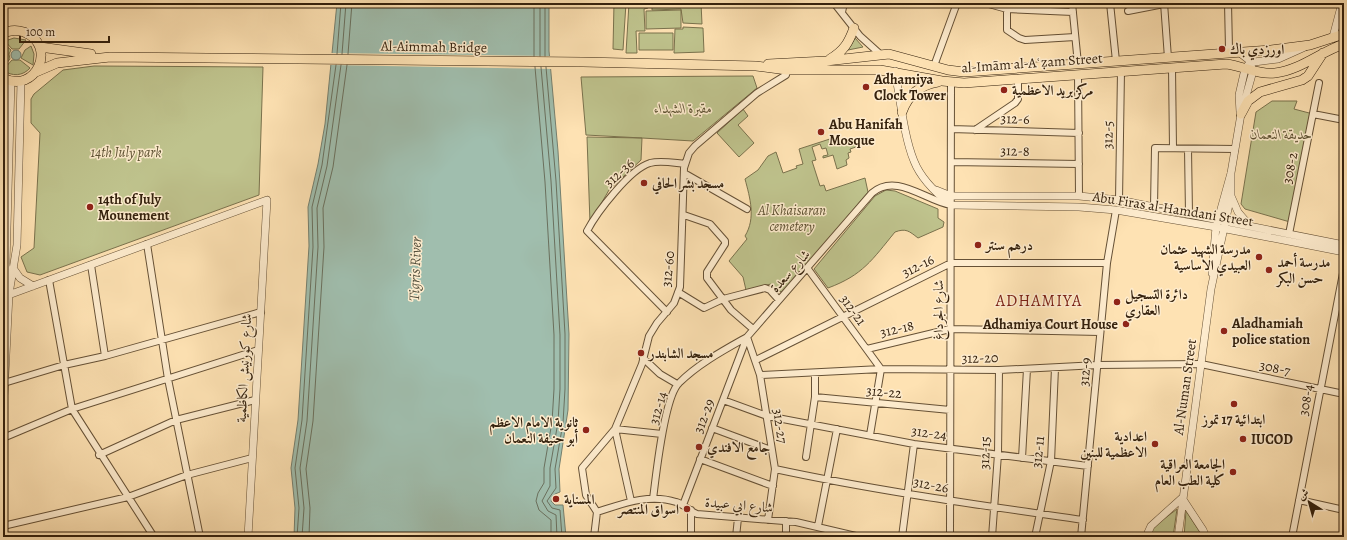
<svg xmlns="http://www.w3.org/2000/svg" width="1347" height="540" viewBox="0 0 1347 540" font-family="Alegreya,Amiri,serif">
<style>
.green{fill:#bfc38d;stroke:#7a724d}
.water{fill:#a0beae;stroke:#757f6e}
.pier{fill:#fee2b3}
.lines{fill:none;stroke-linecap:round;stroke-linejoin:round}
.shore{stroke:#6a705e;stroke-width:1}
.minor-casing{stroke:#665136;stroke-width:8}
.tertiary-casing{stroke:#665136;stroke-width:8}
.primary-casing{stroke:#34210d;stroke-width:10}
.minor{stroke:#feecce;stroke-width:6}
.tertiary{stroke:#feecce;stroke-width:7}
.primary{stroke:#fee2b3;stroke-width:9}
.poi-dot{fill:#8f2418;stroke:#feecce;stroke-width:1.5}
.labels{text-anchor:middle;dominant-baseline:central;stroke-width:3;stroke-linejoin:round;paint-order:stroke}
.street-label{font-size:14px;fill:#34210d;stroke:#feecce}
.poi-label{font-size:14px;font-weight:bold;fill:#34210d;stroke:#feecce;text-anchor:start}
.park-label{font-size:14px;font-style:italic;fill:#5e5233;stroke:#feecce}
.water-label{font-size:15px;font-style:italic;fill:#54503d;stroke:#feecce}
.quarter-label{font-size:16px;letter-spacing:1px;fill:#7a1f14;stroke:#feecce}
</style>
<rect width="100%" height="100%" fill="#fee2b3"/>
<filter id="stains"><feTurbulence type="fractalNoise" baseFrequency=".005" numOctaves="4"/><feColorMatrix values="0 0 0 0 .2 0 0 0 0 .09 0 0 0 0 .02 0 0 0 .5 -.17"/></filter>
<radialGradient id="worn" r=".72"><stop offset=".6" stop-color="#630" stop-opacity="0"/><stop offset="1" stop-color="#630" stop-opacity=".3"/></radialGradient>
<path class="green" d="M 614,3 L 626,3 L 623,50 L 613,49 Z
M 629,3 L 648,3 L 648,8 L 644,9 L 645,31 L 636,31 L 637,53 L 626,53 Z
M 652,3 L 701,3 L 702,24 L 683,23 L 681,9 L 652,10 Z
M 681,10 L 681,28 L 646,29 L 646,11 Z
M 683,27 L 703,28 L 704,52 L 674,53 L 675,29 L 683,29 Z
M 639,33 L 673,33 L 673,50 L 639,50 Z
M 14,38 L 26,40 L 19,49 L 12,49 L 5,41 Z
M 855,38 L 863,47 L 848,50 Z
M 3,43 L 11,50 L 9,54 L 10,59 L 3,67 Z
M 31,46 L 34,54 L 33,65 L 21,58 L 25,50 Z
M 12,60 L 20,60 L 30,68 C 23,76 12,77 3,70 Z
M 94,66 L 263,67 L 259,195 L 40,275 L 27,272 L 21,257 L 34,248 L 40,133 L 31,123 L 31,99 L 34,94 L 63,70 Z
M 753,76 L 757,88 L 693,141 L 642,138 L 641,160 L 609,190 L 590,223 L 587,137 L 642,138 L 586,135 L 581,77 Z
M 1272,101 L 1297,101 L 1294,109 L 1313,114 L 1290,222 L 1245,209 L 1241,204 L 1256,112 Z
M 743,109 L 748,116 L 738,125 L 754,143 L 739,157 L 717,133 Z
M 836,137 L 839,146 L 854,141 L 856,147 L 850,149 L 851,152 L 848,153 L 849,158 L 846,160 L 847,165 L 837,169 L 833,155 L 823,158 L 823,156 L 828,155 L 826,148 L 822,149 L 820,144 L 812,147 L 816,160 L 812,161 L 820,186 L 824,185 L 826,191 L 865,178 L 868,192 L 806,266 L 782,292 L 778,291 L 771,284 L 746,290 L 743,277 L 729,261 L 747,239 L 745,236 C 756,218 750,198 745,179 L 758,170 L 768,156 L 776,152 L 783,173 L 797,168 L 796,166 L 803,164 L 799,149 Z
M 886,190 L 895,191 L 938,209 L 938,218 L 944,222 L 943,227 L 918,238 C 909,231 906,228 895,232 C 872,260 863,275 828,288 L 814,269 L 875,196 Z
M 1177,509 L 1173,537 L 1150,537 L 1151,529 Z
M 1186,511 L 1203,537 L 1184,537 Z"/>
<path class="water" d="M 337,3 L 549,3 L 549,51 L 558,151 L 569,334 L 568,410 L 559,469 L 560,492 L 555,494 L 551,501 L 555,505 L 563,505 L 566,537 L 294,537 L 295,508 L 291,468 L 298,420 L 309,246 L 308,207 L 318,164 L 325,124 Z
M11 55a5 5 0 1 1 10 0a5 5 0 1 1-10 0Z"/>
<path class="pier" d="M 331,53 L 551,56 L 552,69 L 330,65 Z"/>
<g class="lines">
<path class="shore" d="M 534,3 L 534,56
M 540,3 L 540,56
M 545,3 L 545,56
M 337,54 L 341,3
M 342,54 L 346,3
M 348,54 L 352,3
M 535,67 L 545,182 L 554,335 L 554,389 L 552,422 L 544,468 L 544,483 L 538,493 L 536,501 L 539,510 L 551,520 L 551,537
M 541,67 L 551,181 L 560,335 L 560,389 L 558,422 L 550,468 L 550,486 L 542,501 L 548,511 L 556,515 L 557,537
M 546,67 L 556,181 L 565,334 L 565,389 L 563,423 L 555,469 L 556,488 L 547,501 L 552,508 L 560,510 L 562,537
M 297,537 L 299,508 L 295,468 L 302,420 L 313,247 L 312,207 L 322,165 L 336,65
M 302,537 L 304,508 L 300,468 L 307,421 L 318,247 L 317,208 L 327,166 L 341,65
M 309,537 L 310,508 L 306,469 L 313,421 L 324,247 L 323,208 L 333,167 L 347,65"/>
<g class="minor-casing">
<path id="minor" d="M 834,3 L 860,36 L 880,54
M 985,3 L 1007,9 L 1073,12
M 1072,3 L 1078,64
M 1110,3 L 1116,61
M 1164,3 L 1168,58
M 1228,3 L 1229,49
M 1007,9 L 1007,30 L 1019,38 L 1025,40 L 1075,37
M 1128,11 L 1169,3
M 842,12 L 844,3
M 934,66 L 957,3
M 1172,68 L 1173,148
M 1078,74 L 1079,196
M 1313,114 L 1344,120
M 951,129 L 1079,133
M 975,130 L 1015,103 L 1018,99 L 1018,78
M 1188,149 L 1189,214
M 951,162 L 1079,164
M 684,173 L 747,209
M 1119,200 L 1121,71
M 1154,207 L 1155,148 L 1235,149
M 684,215 L 710,224 L 725,241 L 725,244 L 707,272 L 707,278 L 731,310 L 753,329
M 1289,234 L 1319,83
M 147,244 L 168,379 L 200,537
M 91,265 L 105,356
M 808,269 L 881,369 L 870,435
M 49,280 L 72,409 L 154,537
M 678,292 L 704,308 L 723,299 L 765,288 L 770,290 L 779,300
M 667,312 L 587,231 C 597,212 630,169 650,163 C 661,160 674,163 685,164
M 747,337 L 760,375 L 775,469 L 768,520
M 867,349 L 950,329 L 1100,332
M 643,358 L 660,374 L 677,384
M 756,360 L 951,263 L 1107,263
M 760,375 L 881,369 L 999,370 L 1098,365 L 1201,364 L 1344,394
M 4,383 L 64,365 L 105,356 L 261,312
M 815,397 L 950,410
M 723,400 L 767,416 L 914,444 L 1088,466
M 712,428 L 771,450
M 3,438 L 72,409 L 258,350
M 99,455 L 176,420 L 255,400
M 806,457 L 815,397 L 815,373
M 1022,458 L 1027,369
M 700,459 L 773,486
M 775,469 C 877,491 980,505 1083,520
M 653,499 C 656,476 664,397 679,383 C 698,364 724,350 747,337
M 1299,500 L 1344,510
M 631,501 L 615,429 L 642,364 L 649,336 L 657,323 L 674,303 L 680,287 L 684,168 L 689,153 L 695,146 L 757,93 L 786,75 L 787,70
M 683,505 L 747,337 L 872,193 C 896,172 926,201 951,205
M 691,510 L 691,537
M 597,512 C 622,504 649,493 676,502 C 684,504 689,511 697,514 L 796,522 L 860,537
M 597,512 L 586,495 L 582,468 L 615,429 L 662,434
M 3,526 L 128,497 L 187,475 L 252,458
M 818,526 L 837,429
M 594,537 L 597,512
M 736,537 L 738,518
M 786,537 L 786,521
M 902,537 L 914,444
M 950,537 L 951,82
M 992,537 L 998,454 L 999,370
M 1035,537 L 1051,461 L 1055,368
M 1081,537 L 1107,263 L 1116,210
M 1292,537 L 1344,268"/>
</g>
<g class="tertiary-casing">
<path id="tertiary" d="M 1333,37 L 1342,3
M 895,71 C 900,98 904,137 914,161 C 921,179 937,194 951,205 L 1079,207 L 1116,210 L 1216,227 L 1344,252
M 1240,112 L 1239,95 L 1245,69 L 1248,65 L 1254,62 L 1278,59 L 1307,46
M 936,190 L 951,196 L 1079,196 L 1119,200 L 1344,245
M 1231,196 L 1238,212 L 1250,226
M 13,268 L 20,278 L 33,286
M 1212,273 L 1216,227 L 1231,173 L 1241,114 L 1253,71 L 1249,60 L 1240,53
M 8,285 L 6,264 L 11,81
M 3,297 L 267,200 L 248,537
M 3,416 L 9,294 L 17,245 L 21,81
M 1146,537 L 1151,526 L 1182,498 L 1203,530 L 1206,537
M 1178,537 L 1211,289 L 1231,195 L 1231,173"/>
</g>
<g class="primary-casing">
<path id="primary" d="M 3,34 C 9,30 17,30 24,32 C 58,45 36,95 3,78
M 40,47 L 91,54
M 830,59 C 844,51 849,42 854,28
M 768,64 L 826,61 L 889,54 L 948,70 L 964,72 L 1271,50 L 1310,45 L 1344,34
M 36,72 L 57,63 L 110,57 L 583,62 L 756,66 L 787,70 L 880,70 L 942,81 L 964,83 L 1226,64 C 1243,66 1258,75 1275,73 C 1301,70 1320,52 1344,44
M 902,112 C 908,95 919,85 938,82
M 1241,114 L 1248,101 L 1260,92 L 1302,80 L 1308,76 L 1323,53"/>
</g>
<use href="#minor" class="minor"/>
<use href="#tertiary" class="tertiary"/>
<use href="#primary" class="primary"/>
</g>
<g class="poi-dot">
<circle cx="1222" cy="49" r="4"/>
<circle cx="866" cy="87" r="4"/>
<circle cx="1004" cy="90" r="4"/>
<circle cx="821" cy="132" r="4"/>
<circle cx="644" cy="183" r="4"/>
<circle cx="90" cy="207" r="4"/>
<circle cx="978" cy="245" r="4"/>
<circle cx="1259" cy="257" r="4"/>
<circle cx="1269" cy="270" r="4"/>
<circle cx="1117" cy="302" r="4"/>
<circle cx="1126" cy="324" r="4"/>
<circle cx="1224" cy="331" r="4"/>
<circle cx="641" cy="353" r="4"/>
<circle cx="1234" cy="404" r="4"/>
<circle cx="586" cy="430" r="4"/>
<circle cx="1243" cy="439" r="4"/>
<circle cx="1155" cy="444" r="4"/>
<circle cx="699" cy="447" r="4"/>
<circle cx="1233" cy="472" r="4"/>
<circle cx="556" cy="499" r="4"/>
<circle cx="687" cy="509" r="4"/>
</g>
<g class="labels">
<g class="street-label">
<text transform="translate(434 47) rotate(1)">Al-Aimmah Bridge</text>
<text transform="translate(1032 63) rotate(-4)">al-Imām al-Aʿẓam Street</text>
<text transform="translate(1015 119) rotate(2)">312-6</text>
<text transform="translate(1108 135) rotate(-89)">312-5</text>
<text transform="translate(1015 151) rotate(1)">312-8</text>
<text transform="translate(1290 168) rotate(-79)">308-2</text>
<text transform="translate(619 173) rotate(-42)">312-36</text>
<text transform="translate(1173 209) rotate(9)">Abu Firas al-Hamdani Street</text>
<text transform="translate(918 266) rotate(-26)">312-16</text>
<text transform="translate(668 269) rotate(-84)">312-60</text>
<text transform="translate(790 271) rotate(-48)">شارع سعدة</text>
<text transform="translate(853 310) rotate(54)">312-21</text>
<text transform="translate(938 310) rotate(-90)">شارع الجرداغ</text>
<text transform="translate(897 329) rotate(-13)">312-18</text>
<text transform="translate(980 358) rotate(-1)">312-20</text>
<text transform="translate(244 368) rotate(-87)">شارع كورنيش الكاظمية</text>
<text transform="translate(1275 368) rotate(12)">308-7</text>
<text transform="translate(1085 372) rotate(-85)">312-9</text>
<text transform="translate(1185 387) rotate(-82)">Al-Numan Street</text>
<text transform="translate(884 392) rotate(5)">312-22</text>
<text transform="translate(1306 400) rotate(-79)">308-4</text>
<text transform="translate(658 408) rotate(-74)">312-14</text>
<text transform="translate(704 416) rotate(-69)">312-29</text>
<text transform="translate(780 426) rotate(82)">312-27</text>
<text transform="translate(929 433) rotate(8)">312-24</text>
<text transform="translate(1038 452) rotate(-84)">312-11</text>
<text transform="translate(985 453) rotate(-88)">312-15</text>
<text transform="translate(931 485) rotate(11)">312-26</text>
<text transform="translate(739 505) rotate(5)">شارع ابي عبيدة</text>
</g>
<g class="poi-label">
<text x="1230" y="49">اورزدي باك</text>
<text x="874" y="79">Adhamiya<tspan x="874" dy="16">Clock Tower</tspan></text>
<text x="1012" y="90">مركز بريد الاعظمية</text>
<text x="829" y="124">Abu Hanifah<tspan x="829" dy="16">Mosque</tspan></text>
<text x="652" y="183">مسجد بشر الحافي</text>
<text x="98" y="199">14th of July<tspan x="98" dy="16">Mounement</tspan></text>
<text x="986" y="245">درهم سنتر</text>
<text x="1251" y="249" text-anchor="end">مدرسة الشهيد عثمان<tspan x="1251" dy="16">العبيدي الاساسية</tspan></text>
<text x="1277" y="262">مدرسة أحمد<tspan x="1277" dy="16">حسن البكر</tspan></text>
<text x="1125" y="294">دائرة التسجيل<tspan x="1125" dy="16">العقاري</tspan></text>
<text x="1232" y="323">Aladhamiah<tspan x="1232" dy="16">police station</tspan></text>
<text x="1118" y="324" text-anchor="end">Adhamiya Court House</text>
<text x="649" y="353">مسجد الشابندر</text>
<text x="1234" y="419" text-anchor="middle">ابتدائية 17 تموز</text>
<text x="578" y="422" text-anchor="end">ثانوية الامام الاعظم<tspan x="578" dy="16">أبو حنيفة النعمان</tspan></text>
<text x="1147" y="436" text-anchor="end">اعدادية<tspan x="1147" dy="16">الاعظمية للبنين</tspan></text>
<text x="1251" y="439">IUCOD</text>
<text x="707" y="447">جامع الافندي</text>
<text x="1225" y="464" text-anchor="end">الجامعة العراقية<tspan x="1225" dy="16">كلية الطب العام</tspan></text>
<text x="564" y="499">المسناية</text>
<text x="679" y="509" text-anchor="end">اسواق المنتصر</text>
</g>
<g class="park-label">
<text x="683" y="108">مقبرة الشهداء</text>
<text x="1281" y="134">حديقة النعمان</text>
<text x="126" y="152">14th July park</text>
<text x="792" y="210">Al Khaisaran<tspan x="792" dy="16">cemetery</tspan></text>
</g>
<g class="water-label">
<text transform="translate(415 269) rotate(-88)">Tigris River</text>
</g>
<g class="quarter-label">
<text x="1039" y="301">ADHAMIYA</text>
</g>
</g>
<rect width="1347" height="540" fill="none" stroke="#fee2b3" stroke-width="16"/>
<rect x="4" y="4" width="1339" height="532" fill="none" stroke="#34210d" stroke-width="2"/>
<rect x="8" y="8" width="1331" height="524" fill="none" stroke="#34210d"/>
<g transform="translate(1309 502) rotate(323)" stroke="#feecce" stroke-width="3" paint-order="stroke">
<path d="M0-3L7 15L0 10L-7 15Z" fill="#34210d"/>
<text y="-6" font-size="11" font-weight="bold" text-anchor="middle" fill="#34210d">ش</text>
</g>
<path d="M20 36v6h89v-6" fill="none" stroke="#34210d" stroke-width="2"/>
<text x="26" y="36" font-size="12" fill="#34210d" stroke="#feecce" stroke-width="3" paint-order="stroke">100 m</text>
<rect width="100%" height="100%" filter="url(#stains)"/>
<rect width="100%" height="100%" fill="url(#worn)"/>
</svg>
